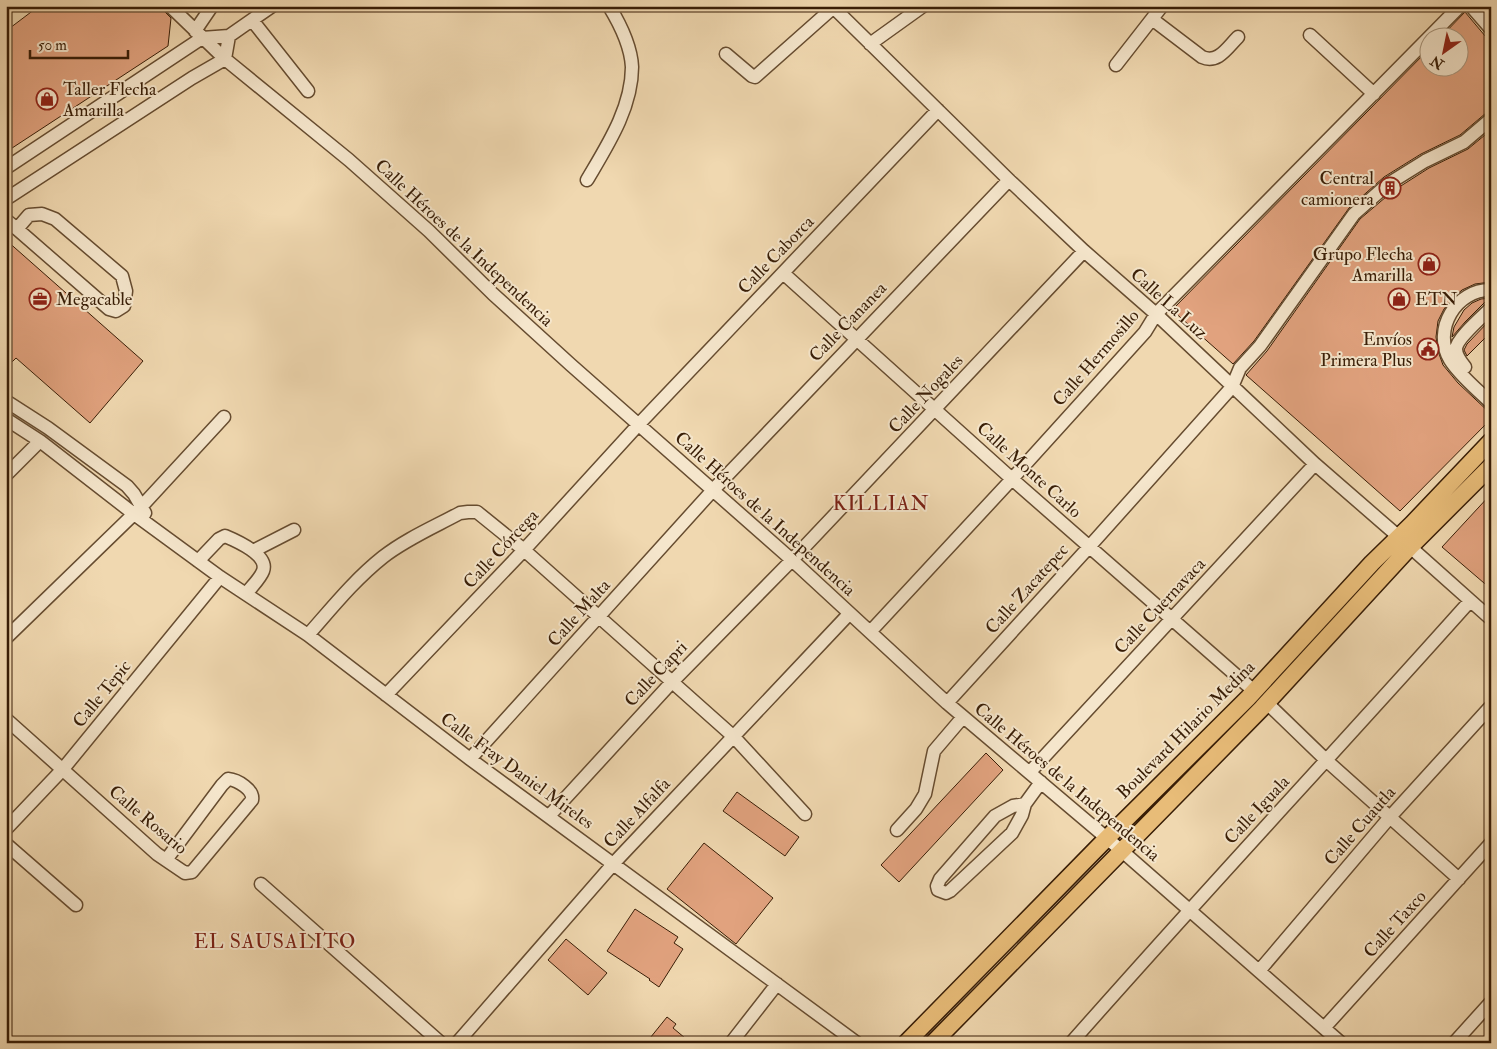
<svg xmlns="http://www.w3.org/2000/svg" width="1497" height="1049" viewBox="0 0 1497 1049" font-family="'IM FELL Double Pica',serif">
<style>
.building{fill:#e1a27e;stroke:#381d06}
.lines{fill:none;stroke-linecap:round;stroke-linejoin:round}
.minor-casing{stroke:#664c30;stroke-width:15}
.major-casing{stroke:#381d06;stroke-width:19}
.minor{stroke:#f5e6cc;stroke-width:12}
.major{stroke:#e8bc78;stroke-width:16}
.labels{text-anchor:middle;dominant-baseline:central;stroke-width:4;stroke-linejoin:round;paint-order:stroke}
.poi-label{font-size:18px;fill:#381d06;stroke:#f5e6cc;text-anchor:start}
.street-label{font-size:18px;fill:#381d06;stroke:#f5e6cc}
.quarter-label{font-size:20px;letter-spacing:1px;fill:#7a1f14;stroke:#f5e6cc}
</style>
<rect width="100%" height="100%" fill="#f0d8b0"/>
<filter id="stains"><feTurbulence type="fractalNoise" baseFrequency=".004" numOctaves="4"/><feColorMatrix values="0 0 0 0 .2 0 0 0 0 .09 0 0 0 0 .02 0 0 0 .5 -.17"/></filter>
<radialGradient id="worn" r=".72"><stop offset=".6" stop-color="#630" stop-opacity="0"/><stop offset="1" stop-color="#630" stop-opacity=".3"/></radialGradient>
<path class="building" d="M 39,6 L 162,6 L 164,11 L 171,18 L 168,46 L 6,152 L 6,31 Z
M 1465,12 L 1491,43 L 1491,111 L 1486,113 L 1460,135 L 1421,154 L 1384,177 L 1349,208 L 1254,341 L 1233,364 L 1172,310 L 1430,48 L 1430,68 L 1460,68 L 1460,38 L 1440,38 Z
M 1491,130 L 1491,282 L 1475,284 L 1462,290 L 1453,298 L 1444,309 L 1438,321 L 1436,337 L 1438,351 L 1443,365 L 1458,383 L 1491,414 L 1491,419 L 1400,511 L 1246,375 L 1267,351 L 1360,219 L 1393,191 L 1429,168 L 1468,149 Z
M 6,240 L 143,361 L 90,423 L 16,358 L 6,368 Z
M 1491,298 L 1491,300 L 1485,302 L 1465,322 L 1452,337 L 1454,327 L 1464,310 L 1472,303 L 1481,299 Z
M 1491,319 L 1491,332 L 1467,356 L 1464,350 L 1467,344 Z
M 1491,494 L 1491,589 L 1442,547 Z
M 986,753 L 1003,770 L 899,882 L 881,865 Z
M 737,792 L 799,837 L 785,856 L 723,811 Z
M 704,843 L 773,898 L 736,944 L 667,889 Z
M 635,909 L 678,937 L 674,943 L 683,949 L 659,987 L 649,980 L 650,979 L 607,951 Z
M 566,939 L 607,973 L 588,995 L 548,960 Z
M 667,1017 L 676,1024 L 673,1028 L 691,1043 L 646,1043 Z"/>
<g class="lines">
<g class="minor-casing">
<path id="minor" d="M 170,6 L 225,59 L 349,160 L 429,231 L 493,294 L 571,365 L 792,560 L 947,703 L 1122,851 L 1341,1043
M 832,6 L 1009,180 L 1084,251 L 1156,314 L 1315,464 L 1399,537 L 1491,619
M 1471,6 L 1491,29
M 1152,19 L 1202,57 C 1218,64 1227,48 1238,37
M 252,20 L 308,91
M 195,31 L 212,6
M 1310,35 L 1374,94
M 870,44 L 923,6
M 726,54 L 752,76 L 755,77 L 835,6
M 1116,65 L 1162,6
M 6,168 L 202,38 L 229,36 L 272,6
M 587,180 C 607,146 632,108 632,67 C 631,45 620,24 609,6
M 6,199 L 192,78 L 225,59 L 229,36
M 6,220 L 17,229 L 109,309 L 116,311 L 124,306 L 126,291 L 122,276 L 55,219 L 42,214 L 29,215 L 17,229
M 783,273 L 1012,479 L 1254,691
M 1491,290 C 1456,289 1432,330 1450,360 C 1460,376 1478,390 1491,403
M 1465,367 C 1461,362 1456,356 1456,349 C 1456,339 1483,316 1491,308
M 6,401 L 48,428 L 127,486 L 134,494 L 145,513
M 6,419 L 40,441 L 134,514 L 220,577 L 308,635 L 470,759 L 857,1043
M 6,475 L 40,441
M 253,551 L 294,530
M 198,561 L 219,539 L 225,536 C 237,541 269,555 263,571 C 260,579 251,587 246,594
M 870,632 L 1012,479 L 1145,332 L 1156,314 L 1460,6
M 308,635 C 331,609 354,580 383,557 C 406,539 434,527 460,513 L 468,512 L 477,512 L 524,550 L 734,737 L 805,814
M 6,638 L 141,507 L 224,417
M 386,695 L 524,550 L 639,424 L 938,110
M 947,703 L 1089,547 L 1232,387 L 1240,368 L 1260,346 L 1354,214 L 1388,184 L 1425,161 L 1464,142 L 1491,119
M 1267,703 L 1327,761 L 1459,879
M 6,719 L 157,854 L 185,873 L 192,872 L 252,800 C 254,790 238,780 228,779 L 222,785 L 166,860
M 470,759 L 713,490 L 1009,180
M 1030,772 L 1315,464
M 1025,804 L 1013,806 L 995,816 L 940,879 L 937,886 L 938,890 L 946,893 L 950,891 L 1012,833 L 1022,815 L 1025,804 L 1041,782
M 549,816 L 671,683 L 792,560 L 1084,251
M 6,829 L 63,769 L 220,577
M 897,830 L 916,809 L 925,794 L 934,751 L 963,717
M 6,844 L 76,905
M 261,884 L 441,1043
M 1259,971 L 1390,817 L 1491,706
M 1324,1028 L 1491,843
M 457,1043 L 614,863 L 849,614
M 731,1043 L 777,984
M 1071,1043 C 1202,894 1338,749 1470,601
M 1454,1043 L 1491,1002"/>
</g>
<g class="major-casing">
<path id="major" d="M 906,1043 L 1107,838 L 1248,698 L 1372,563 L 1412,524 L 1491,441
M 933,1043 L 1262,708 L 1410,547 L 1491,466"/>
</g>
<use href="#minor" class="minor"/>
<use href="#major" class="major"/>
</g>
<defs>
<g id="shop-ring" transform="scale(1.125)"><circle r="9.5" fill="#f5e6cc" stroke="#8f2418" stroke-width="1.5"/><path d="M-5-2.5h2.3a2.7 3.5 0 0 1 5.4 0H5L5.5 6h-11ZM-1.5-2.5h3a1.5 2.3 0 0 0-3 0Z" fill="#8f2418"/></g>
<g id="building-ring" transform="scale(1.125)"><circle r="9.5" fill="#f5e6cc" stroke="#8f2418" stroke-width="1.5"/><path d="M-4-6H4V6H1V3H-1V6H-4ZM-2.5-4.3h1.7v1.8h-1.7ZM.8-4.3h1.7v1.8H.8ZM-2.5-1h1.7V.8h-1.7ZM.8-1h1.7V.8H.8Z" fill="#8f2418"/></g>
<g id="office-ring" transform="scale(1.125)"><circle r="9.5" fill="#f5e6cc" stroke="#8f2418" stroke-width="1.5"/><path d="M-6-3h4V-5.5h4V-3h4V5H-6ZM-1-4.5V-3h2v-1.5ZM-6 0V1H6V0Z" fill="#8f2418"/></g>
<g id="civic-ring" transform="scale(1.125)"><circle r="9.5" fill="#f5e6cc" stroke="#8f2418" stroke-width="1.5"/><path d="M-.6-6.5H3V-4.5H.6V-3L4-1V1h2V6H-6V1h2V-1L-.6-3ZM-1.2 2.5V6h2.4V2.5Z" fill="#8f2418"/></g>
</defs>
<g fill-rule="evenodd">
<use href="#shop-ring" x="47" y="99"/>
<use href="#building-ring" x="1390" y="188"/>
<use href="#shop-ring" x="1429" y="264"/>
<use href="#office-ring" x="40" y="299"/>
<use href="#shop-ring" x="1399" y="299"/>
<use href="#civic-ring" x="1428" y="349"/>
</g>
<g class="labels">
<g class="poi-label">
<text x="63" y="89">Taller Flecha<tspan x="63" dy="21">Amarilla</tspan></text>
<text x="1374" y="178" text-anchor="end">Central<tspan x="1374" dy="21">camionera</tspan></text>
<text x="1413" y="254" text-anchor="end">Grupo Flecha<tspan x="1413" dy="21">Amarilla</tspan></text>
<text x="56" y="299">Megacable</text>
<text x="1415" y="299">ETN</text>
<text x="1412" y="339" text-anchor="end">Envíos<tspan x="1412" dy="21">Primera Plus</tspan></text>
</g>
<g class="street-label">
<text transform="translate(464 243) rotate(43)">Calle Héroes de la Independencia</text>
<text transform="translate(776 255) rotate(-46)">Calle Caborca</text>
<text transform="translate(1169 304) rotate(42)">Calle La Luz</text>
<text transform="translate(848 322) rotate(-46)">Calle Cananea</text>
<text transform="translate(1096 358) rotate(-49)">Calle Hermosillo</text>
<text transform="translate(926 394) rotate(-47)">Calle Nogales</text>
<text transform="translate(1029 470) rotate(42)">Calle Monte Carlo</text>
<text transform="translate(765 514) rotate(42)">Calle Héroes de la Independencia</text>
<text transform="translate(501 549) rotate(-47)">Calle Córcega</text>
<text transform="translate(1027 589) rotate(-48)">Calle Zacatepec</text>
<text transform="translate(1160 606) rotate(-47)">Calle Cuernavaca</text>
<text transform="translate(579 613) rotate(-48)">Calle Malta</text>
<text transform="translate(656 674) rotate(-47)">Calle Capri</text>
<text transform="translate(102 694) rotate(-51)">Calle Tepic</text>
<text transform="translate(1186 730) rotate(-45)">Boulevard Hilario Medina</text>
<text transform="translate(517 771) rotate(36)">Calle Fray Daniel Mireles</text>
<text transform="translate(1067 782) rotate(40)">Calle Héroes de la Independencia</text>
<text transform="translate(1257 810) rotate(-47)">Calle Iguala</text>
<text transform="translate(637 813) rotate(-47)">Calle Alfalfa</text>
<text transform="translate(148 820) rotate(40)">Calle Rosario</text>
<text transform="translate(1360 826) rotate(-49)">Calle Cuautla</text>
<text transform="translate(1395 924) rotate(-48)">Calle Taxco</text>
</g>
<g class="quarter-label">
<text x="881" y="503">KILLIAN</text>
<text x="275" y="941">EL SAUSALITO</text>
</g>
</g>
<rect width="1497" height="1049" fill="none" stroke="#f0d8b0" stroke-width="25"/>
<rect x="8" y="8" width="1482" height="1034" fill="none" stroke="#381d06" stroke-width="2.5"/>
<rect x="12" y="12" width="1472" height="1024" fill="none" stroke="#381d06"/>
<g transform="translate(1444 52) rotate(213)"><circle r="24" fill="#f5e6cc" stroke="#a9967d"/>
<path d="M0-4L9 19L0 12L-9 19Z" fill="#8f2418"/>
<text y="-8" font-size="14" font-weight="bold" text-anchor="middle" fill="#381d06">N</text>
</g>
<path d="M30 50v8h98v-8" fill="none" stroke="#381d06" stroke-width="2.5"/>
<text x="38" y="50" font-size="15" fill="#381d06" stroke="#f5e6cc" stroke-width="4" paint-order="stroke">50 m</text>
<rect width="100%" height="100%" filter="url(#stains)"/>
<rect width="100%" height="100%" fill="url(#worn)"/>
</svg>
